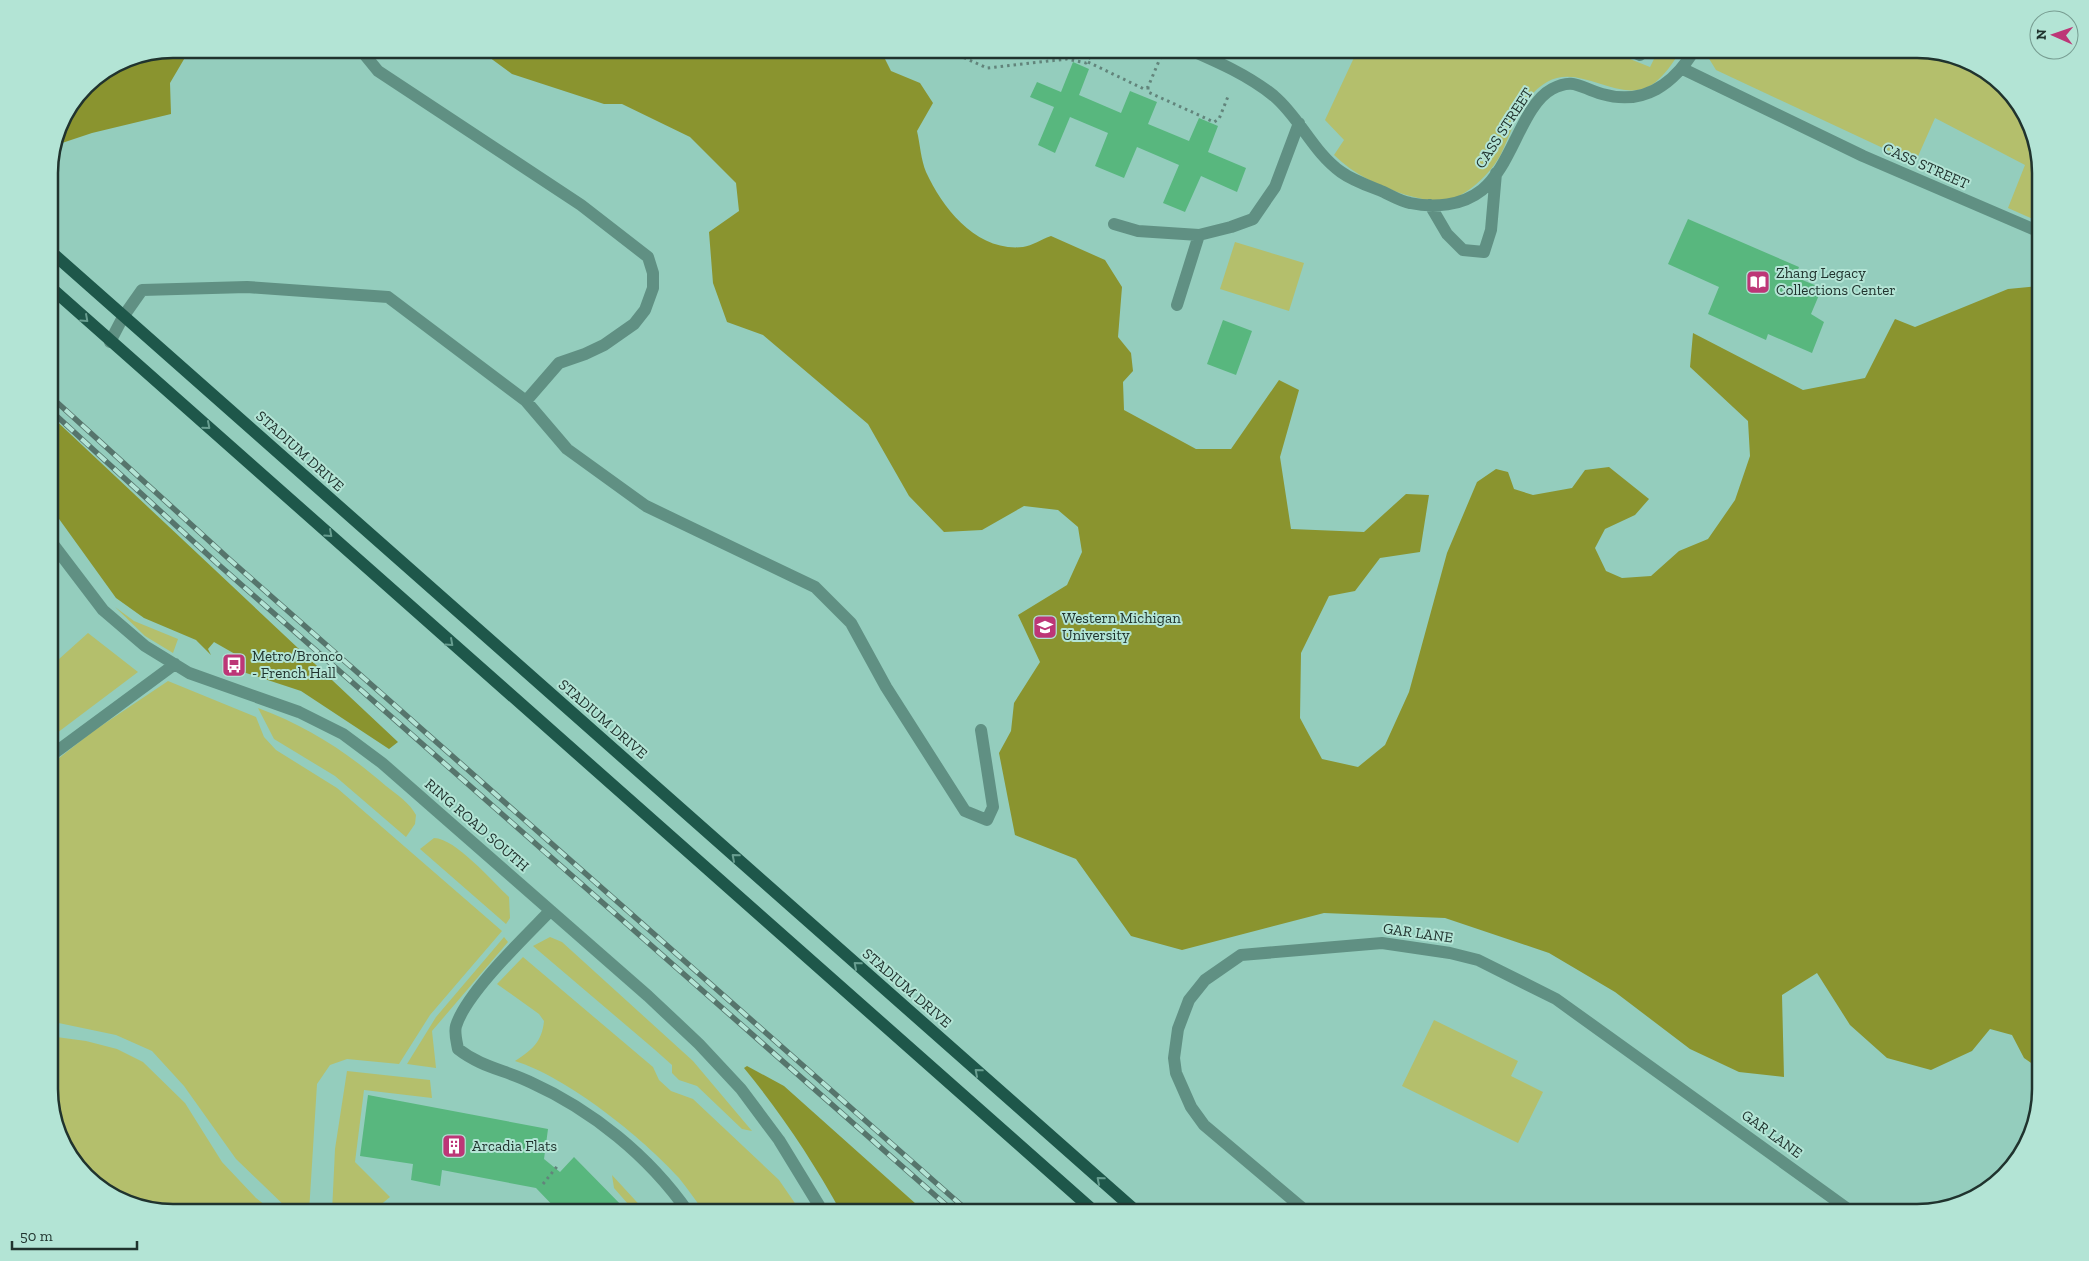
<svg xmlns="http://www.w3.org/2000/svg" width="2089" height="1261" viewBox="0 0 2089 1261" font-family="'Zilla Slab',serif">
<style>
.built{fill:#94cdbd}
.green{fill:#b4bf6c}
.forest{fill:#8a942f}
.building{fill:#58b77e}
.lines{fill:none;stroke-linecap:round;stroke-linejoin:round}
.path{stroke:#62847b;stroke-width:3;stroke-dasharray:2.5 4;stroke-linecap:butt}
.minor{stroke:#609083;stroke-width:12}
.major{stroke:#1e574a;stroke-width:12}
.rail-casing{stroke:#56756c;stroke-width:5.5}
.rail{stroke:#b3e4d5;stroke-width:4;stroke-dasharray:11;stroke-linecap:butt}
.oneway{stroke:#689e90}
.labels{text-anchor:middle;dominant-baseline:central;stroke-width:4;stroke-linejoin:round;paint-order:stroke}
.street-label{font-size:15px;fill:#20332e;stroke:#b3e4d5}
.poi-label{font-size:15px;fill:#20332e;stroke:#b3e4d5;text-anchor:start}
.rim{fill:none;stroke:#20332e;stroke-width:2.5}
</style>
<rect width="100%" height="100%" fill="#a6d7c9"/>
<path class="built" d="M 172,49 L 1917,49 L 1979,65 L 2024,110 L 2040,164 L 2040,1089 L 2024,1151 L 1978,1196 L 1917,1212 L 172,1212 L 110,1196 L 65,1151 L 49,1097 L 49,164 L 58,125 L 85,85 L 125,58 Z"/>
<path class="green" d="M 1358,49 L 1605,49 L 1650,67 L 1657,53 L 1645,49 L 1682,49 C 1675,59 1668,71 1659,79 C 1625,112 1583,61 1547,82 C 1521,97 1513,129 1501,154 C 1491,173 1466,198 1444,201 C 1432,202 1417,198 1406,195 C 1381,187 1353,174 1334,155 L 1344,140 L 1325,120 Z
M 1714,49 L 1917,49 L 1979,65 L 2024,110 L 2040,164 L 2040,222 L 2008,208 L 2025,165 L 1935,118 L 1915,163 L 1716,70 L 1708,57 Z
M 1235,242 L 1304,263 L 1289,311 L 1220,289 Z
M 115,607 L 134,621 L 178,639 L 173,653 L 145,636 Z
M 88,633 L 138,672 L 49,739 L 49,668 Z
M 168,681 L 256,717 L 264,737 L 276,750 L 337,788 L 502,931 L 430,1015 L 399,1064 L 347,1059 L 330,1065 L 317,1084 L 309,1212 L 291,1212 L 236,1159 L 184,1086 L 152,1051 L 116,1035 L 49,1021 L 49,766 L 92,732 Z
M 258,708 C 307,726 347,752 386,786 C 396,794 410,803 416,815 L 415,824 L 406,837 L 335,776 L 274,739 Z
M 434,838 C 455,838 493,882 509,897 L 510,918 L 506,924 L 420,849 Z
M 504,937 L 508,942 L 432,1031 L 436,1068 L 407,1064 L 436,1017 Z
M 550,937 L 562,942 L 693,1061 L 752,1131 L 742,1129 L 697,1086 L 679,1080 L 672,1073 L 672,1065 L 654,1049 L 533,946 Z
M 523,957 L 653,1067 L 659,1080 L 671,1091 L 693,1099 L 779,1180 L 801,1212 L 704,1212 C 696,1201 688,1189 679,1178 C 643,1138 567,1077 515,1061 C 532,1050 542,1042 544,1021 L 539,1014 L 497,984 Z
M 1434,1020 L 1518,1061 L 1511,1076 L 1543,1092 L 1518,1143 L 1402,1086 Z
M 49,1036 L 86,1041 L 117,1049 L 143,1062 L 185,1103 L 222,1162 L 256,1198 L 274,1212 L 172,1212 L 110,1196 L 65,1151 L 49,1097 Z
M 347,1071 L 430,1080 L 432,1098 L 364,1090 L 355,1162 L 390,1197 L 372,1212 L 332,1212 L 335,1149 Z
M 612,1175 L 646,1212 L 635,1212 L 614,1188 Z"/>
<path class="forest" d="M 172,49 L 190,49 L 170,83 L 171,114 L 92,133 L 53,146 L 58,125 L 85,85 L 125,58 Z
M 478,49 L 880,49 L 891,71 L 920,83 L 933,103 L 917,131 C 920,144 921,160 926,172 C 943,209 977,252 1023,247 C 1032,246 1042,239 1051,236 L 1105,260 L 1122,287 L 1118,337 L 1131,353 L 1133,371 L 1123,382 L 1124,410 L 1196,449 L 1231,449 L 1279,380 L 1299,390 L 1280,457 L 1291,529 L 1364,532 L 1406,494 L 1429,495 L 1420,552 L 1380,558 L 1355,591 L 1329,596 L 1301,653 L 1300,718 L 1322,759 L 1358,767 L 1385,745 L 1409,692 L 1447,553 L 1477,482 L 1496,469 L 1508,472 L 1514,489 L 1533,495 L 1572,488 L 1585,470 L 1609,467 L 1649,499 L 1635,515 L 1605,529 L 1595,548 L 1606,571 L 1622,578 L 1651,576 L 1679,551 L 1708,539 L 1735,500 L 1750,456 L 1748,421 L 1690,367 L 1693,333 L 1803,390 L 1865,378 L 1895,319 L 1915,327 L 2008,289 L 2040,286 L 2040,848 L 2037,857 L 2040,859 L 2040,1069 L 2024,1058 L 2012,1035 L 1990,1029 L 1972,1051 L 1931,1070 L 1887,1058 L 1850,1025 L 1817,973 L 1782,995 L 1784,1077 L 1739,1072 L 1690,1049 L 1615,992 L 1549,953 L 1445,918 L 1324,913 L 1182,950 L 1131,936 L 1076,859 L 1015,835 L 999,753 L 1011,731 L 1014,703 L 1040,662 L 1018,615 L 1067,585 L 1082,552 L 1078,527 L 1058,510 L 1024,506 L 982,530 L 944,532 L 909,496 L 868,424 L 763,335 L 727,322 L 713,283 L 709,232 L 739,211 L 736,183 L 690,137 L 622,104 L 604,104 L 512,74 Z
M 49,414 L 398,742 L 389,749 L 301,691 L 243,672 L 239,667 L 242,658 L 214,642 L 208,649 L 211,655 L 196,640 L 144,618 L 116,598 L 49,505 Z
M 747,1066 L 784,1086 L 925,1212 L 841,1212 C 813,1161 781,1113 744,1068 Z"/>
<path class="building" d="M 1073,62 L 1089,69 L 1079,95 L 1121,113 L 1130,91 L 1157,102 L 1148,124 L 1189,141 L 1199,118 L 1218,126 L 1208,152 L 1246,168 L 1237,192 L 1201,176 L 1185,212 L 1163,203 L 1179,165 L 1137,147 L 1124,178 L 1095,166 L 1108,133 L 1070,117 L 1055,153 L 1038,145 L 1054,107 L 1030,97 L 1037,82 L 1061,92 Z
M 1688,219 L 1799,267 L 1795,277 L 1822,288 L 1811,314 L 1824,322 L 1812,353 L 1768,334 L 1766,340 L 1708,314 L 1719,287 L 1668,264 Z
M 1223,320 L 1252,331 L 1236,375 L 1207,364 Z
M 368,1095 L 548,1129 L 544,1159 L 560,1172 L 574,1157 L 628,1212 L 559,1212 L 536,1188 L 442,1170 L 440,1186 L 411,1180 L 413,1164 L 360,1156 Z"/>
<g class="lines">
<path class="path" d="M 958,55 L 987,68 L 1067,59 L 1086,63 L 1095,49
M 963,58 L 967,49
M 1088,62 L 1144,89 L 1148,87 L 1164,49
M 1148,87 L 1148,92 L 1214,122 L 1219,119 L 1229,94
M 543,1184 L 559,1164"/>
<path class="minor" d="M 360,49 L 378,71 L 581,205 L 648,257 L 653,273 L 653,288 L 645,310 L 634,324 L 604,345 L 585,354 L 559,363 L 526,401 L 567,449 L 646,506 L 815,587 L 851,623 L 886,687 L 965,811 L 987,820 L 993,807 L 981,730
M 1188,49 C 1218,62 1248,75 1274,96 C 1300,118 1313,152 1341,172 C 1352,180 1366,185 1379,190 C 1389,194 1399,201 1410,203 C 1434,208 1462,206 1482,190 C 1512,166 1522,105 1552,89 C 1574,77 1580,88 1602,94 C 1644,106 1674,84 1695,49
M 1626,49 L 1640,55
M 1683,69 L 1863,156 L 2040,232
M 1430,205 L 1447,234 L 1463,250 L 1484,252 L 1491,230 L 1496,173
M 1114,224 L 1138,231 L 1199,235 L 1231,227 L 1253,219 L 1275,187 L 1299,123
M 1177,305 L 1199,235
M 110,342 L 123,317 L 142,290 L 247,287 L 388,297 L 526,401
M 49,539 L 103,610 L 145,646 L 189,673 L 299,712 L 343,734 L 382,763 L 648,996 L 699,1044 L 741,1089 L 779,1140 L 823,1212
M 49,757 L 175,664
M 550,911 C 525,937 466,993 456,1026 C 454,1033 457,1043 458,1049 C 481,1067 505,1070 530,1082 C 592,1110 649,1156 688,1212
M 1307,1212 L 1204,1125 L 1191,1107 L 1176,1073 L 1174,1058 L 1178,1029 L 1189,1000 L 1205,980 L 1241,955 L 1382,943 L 1450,953 L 1478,960 L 1556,999 L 1852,1212"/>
<path class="major" d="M 49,250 L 1137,1212
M 49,286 L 1095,1212"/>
<g class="rail-casing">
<path id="rail" d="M 49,395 L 229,559 L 969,1212
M 49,409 L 219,565 L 954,1212"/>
</g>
<use href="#rail" class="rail"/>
</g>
<defs><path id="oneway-chevron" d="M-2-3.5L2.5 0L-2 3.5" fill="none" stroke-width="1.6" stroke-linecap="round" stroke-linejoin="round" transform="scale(1.25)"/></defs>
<g class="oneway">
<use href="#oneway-chevron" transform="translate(85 319) rotate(42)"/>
<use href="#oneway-chevron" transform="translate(207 426) rotate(41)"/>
<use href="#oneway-chevron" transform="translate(329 534) rotate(42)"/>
<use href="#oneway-chevron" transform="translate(450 643) rotate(42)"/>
<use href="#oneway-chevron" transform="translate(735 857) rotate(-139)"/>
<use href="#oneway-chevron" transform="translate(857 965) rotate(-139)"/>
<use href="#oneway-chevron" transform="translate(978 1072) rotate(-139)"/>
<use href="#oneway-chevron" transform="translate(1100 1180) rotate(-139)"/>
</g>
<defs>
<g id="library-square" transform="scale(1.25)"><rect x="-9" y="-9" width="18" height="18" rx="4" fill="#bd3677" stroke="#b3e4d5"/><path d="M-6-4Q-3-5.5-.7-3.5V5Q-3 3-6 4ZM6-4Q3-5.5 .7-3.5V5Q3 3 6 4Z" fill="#fff"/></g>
<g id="university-square" transform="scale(1.25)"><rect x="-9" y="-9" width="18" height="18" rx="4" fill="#bd3677" stroke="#b3e4d5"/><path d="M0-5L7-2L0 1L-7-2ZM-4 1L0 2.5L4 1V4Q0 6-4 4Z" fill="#fff"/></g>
<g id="bus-square" transform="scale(1.25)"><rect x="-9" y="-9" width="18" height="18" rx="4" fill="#bd3677" stroke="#b3e4d5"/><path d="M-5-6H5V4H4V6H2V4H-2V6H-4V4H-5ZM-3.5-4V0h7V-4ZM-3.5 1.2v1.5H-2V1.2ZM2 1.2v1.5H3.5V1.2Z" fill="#fff"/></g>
<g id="building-square" transform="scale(1.25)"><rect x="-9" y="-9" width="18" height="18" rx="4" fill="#bd3677" stroke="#b3e4d5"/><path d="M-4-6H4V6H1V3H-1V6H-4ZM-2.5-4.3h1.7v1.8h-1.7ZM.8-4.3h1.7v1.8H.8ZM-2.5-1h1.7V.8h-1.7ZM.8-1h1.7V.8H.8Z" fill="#fff"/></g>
</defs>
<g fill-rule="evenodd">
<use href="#library-square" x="1758" y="282"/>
<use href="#university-square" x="1045" y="627"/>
<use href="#bus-square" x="234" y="665"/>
<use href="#building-square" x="454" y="1146"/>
</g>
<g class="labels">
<g class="street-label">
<text transform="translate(1504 128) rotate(-57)">CASS STREET</text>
<text transform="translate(1926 166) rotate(24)">CASS STREET</text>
<text transform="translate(300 451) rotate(42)">STADIUM DRIVE</text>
<text transform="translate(603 719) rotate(41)">STADIUM DRIVE</text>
<text transform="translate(477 825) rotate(41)">RING ROAD SOUTH</text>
<text transform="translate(1418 933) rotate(8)">GAR LANE</text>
<text transform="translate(907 988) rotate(41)">STADIUM DRIVE</text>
<text transform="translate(1772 1134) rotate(36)">GAR LANE</text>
</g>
<g class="poi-label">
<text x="1776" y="273">Zhang Legacy<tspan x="1776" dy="17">Collections Center</tspan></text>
<text x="1062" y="618">Western Michigan<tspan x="1062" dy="17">University</tspan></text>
<text x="252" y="656">Metro/Bronco<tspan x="252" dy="17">- French Hall</tspan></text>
<text x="472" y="1146">Arcadia Flats</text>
</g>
</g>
<path d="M0 0H2089V1261H0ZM173 58H1917A115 115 0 0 1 2032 173V1089A115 115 0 0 1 1917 1204H173A115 115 0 0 1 58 1089V173A115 115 0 0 1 173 58Z" fill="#b3e4d5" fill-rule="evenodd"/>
<path class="rim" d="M173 58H1917A115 115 0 0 1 2032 173V1089A115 115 0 0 1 1917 1204H173A115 115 0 0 1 58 1089V173A115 115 0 0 1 173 58Z"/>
<g transform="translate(2054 35) rotate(272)"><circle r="24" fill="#b3e4d5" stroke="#789d92"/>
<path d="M0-4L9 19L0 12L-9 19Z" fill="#bd3677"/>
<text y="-8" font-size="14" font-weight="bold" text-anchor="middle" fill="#20332e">N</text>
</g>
<path d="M12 1241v8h125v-8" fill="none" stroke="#20332e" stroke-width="2.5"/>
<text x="20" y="1241" font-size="15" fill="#20332e" stroke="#b3e4d5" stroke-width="4" paint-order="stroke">50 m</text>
</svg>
